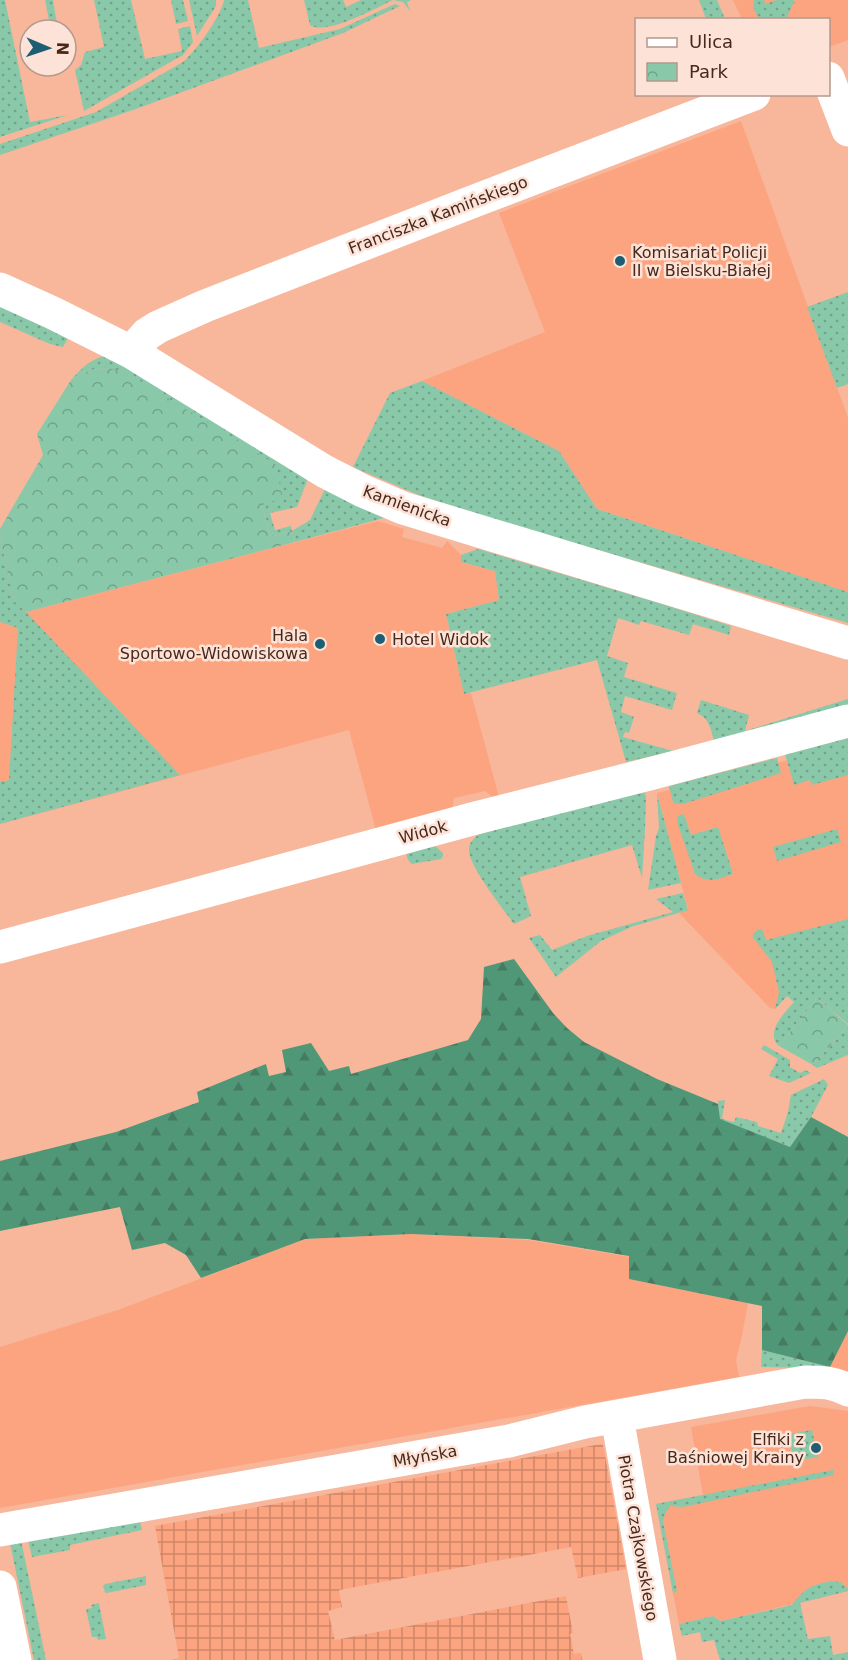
<svg xmlns="http://www.w3.org/2000/svg" width="848" height="1660" viewBox="0 0 848 1660" font-family="'DejaVu Sans',sans-serif">
<style>
.built{fill:#fca47f}
.industrial{fill:url(#industrial-grid)}
.grass{fill:url(#grass-dots)}
.forest{fill:url(#forest-firs)}
.park{fill:url(#park-crowns)}
.lines{fill:none;stroke-linecap:round;stroke-linejoin:round}
.minor{stroke:#fff;stroke-width:33}
.poi-dot{fill:#1d5e73;stroke:#fce2d7;stroke-width:2}
.labels{text-anchor:middle;dominant-baseline:central;stroke-width:5;stroke-linejoin:round;paint-order:stroke}
.street-label{font-size:16px;fill:#48281b;stroke:#fce2d7}
.poi-label{font-size:16px;fill:#48281b;stroke:#fce2d7;text-anchor:start}
</style>
<defs>
<pattern id="industrial-grid" width="8" height="8" patternUnits="userSpaceOnUse" patternTransform="scale(1.5)"><rect width="8" height="8" fill="#fca47f"/><path d="M0 4h8M4 0v8" fill="none" stroke="#ce8667"/></pattern>
<pattern id="grass-dots" width="8" height="8" patternUnits="userSpaceOnUse" patternTransform="scale(1.5)"><rect width="8" height="8" fill="#89c9aa"/><path d="M2 2h.1M6 6h.1" fill="none" stroke="#72a38a" stroke-width="1.8" stroke-linecap="round"/></pattern>
<pattern id="forest-firs" width="22" height="20" patternUnits="userSpaceOnUse" patternTransform="scale(1.5)"><rect width="22" height="20" fill="#4f9777"/><path d="M5 1l3.5 6h-7zM16 11l3.5 6h-7z" fill="#447b61"/></pattern>
<pattern id="park-crowns" width="20" height="18" patternUnits="userSpaceOnUse" patternTransform="scale(1.5)"><rect width="20" height="18" fill="#89c9aa"/><path d="M2 6a3 3 0 1 1 6 0M12 15a3 3 0 1 1 6 0" fill="none" stroke="#72a38a"/></pattern>
</defs>
<rect width="100%" height="100%" fill="#f8b69b"/>
<path class="built" d="M 733,0 L 848,0 L 848,40 L 829,47 L 828,20 L 742,19 Z
M 741,121 L 848,418 L 848,592 L 597,509 L 559,451 L 422,381 L 545,332 L 499,213 Z
M 378,521 L 404,529 L 402,537 L 442,548 L 447,541 L 461,555 L 461,562 L 495,571 L 499,600 L 446,614 L 464,694 L 471,693 L 499,797 L 494,798 L 485,791 L 454,798 L 452,809 L 376,830 L 349,730 L 0,824 L 0,537 L 26,612 Z
M 848,745 L 848,942 L 787,996 L 775,1009 L 770,1008 L 679,913 L 688,909 L 657,793 Z
M 411,1234 L 528,1240 L 630,1257 L 629,1279 L 748,1303 L 741,1340 L 736,1360 L 739,1377 L 0,1508 L 0,1347 L 118,1310 L 305,1239 Z
M 847,1331 L 848,1331 L 848,1376 L 830,1367 Z
M 810,1406 L 848,1411 L 848,1591 L 720,1621 L 713,1616 L 679,1624 L 656,1504 L 703,1495 L 691,1427 Z"/>
<path class="industrial" d="M 601,1444 L 603,1445 L 626,1569 L 578,1578 L 571,1547 L 339,1590 L 342,1607 L 328,1611 L 335,1640 L 566,1596 L 573,1633 L 570,1634 L 574,1654 L 581,1653 L 582,1660 L 172,1660 L 179,1658 L 155,1526 Z"/>
<path class="grass" d="M 0,0 L 5,0 L 30,122 L 68,115 L 0,137 Z
M 45,0 L 53,0 L 58,30 L 51,30 Z
M 94,0 L 131,0 L 145,59 L 182,51 L 178,29 L 190,26 L 193,42 L 183,55 L 84,111 L 75,70 L 81,65 L 85,52 L 104,47 Z
M 171,0 L 183,0 L 188,21 L 176,24 Z
M 189,0 L 216,0 L 216,6 L 197,36 Z
M 224,0 L 248,0 L 259,48 L 340,29 L 395,4 L 400,6 L 343,33 L 133,110 L 0,155 L 0,144 L 96,112 L 183,62 C 196,51 221,16 224,0 Z
M 304,0 L 343,0 L 346,7 L 361,0 L 411,0 L 407,2 L 410,11 L 403,2 L 393,0 C 376,8 326,36 310,25 Z
M 699,0 L 717,0 L 725,19 L 706,19 Z
M 754,0 L 764,0 L 766,4 L 776,0 L 793,0 L 795,3 L 793,4 L 786,19 L 761,19 C 755,14 752,8 754,0 Z
M 848,292 L 848,384 L 837,388 L 807,307 Z
M 0,301 L 68,338 L 63,347 L 50,344 L 0,322 Z
M 104,356 L 111,356 L 309,476 L 297,507 L 270,513 L 275,530 L 291,526 L 292,531 L 310,520 L 327,485 L 384,518 L 295,542 L 292,531 L 271,537 L 262,505 L 107,368 L 90,370 L 71,380 C 81,369 89,360 104,356 Z
M 422,381 L 559,451 L 597,509 L 848,592 L 848,623 L 505,523 L 421,496 L 353,467 L 390,393 Z
M 0,537 L 14,601 L 26,612 L 180,775 L 0,824 L 0,782 L 9,780 L 18,628 L 0,622 Z
M 478,549 L 659,603 L 731,626 L 729,635 L 693,624 L 689,635 L 641,621 L 639,625 L 618,618 L 607,656 L 628,663 L 624,677 L 677,693 L 672,710 L 625,696 L 621,712 L 634,717 L 629,733 L 625,732 L 623,737 L 673,751 L 626,762 L 597,660 L 464,694 L 446,614 L 499,600 L 495,571 L 461,562 L 461,555 Z
M 848,699 L 848,708 L 714,741 C 711,729 709,718 697,713 L 701,700 L 749,715 L 745,731 Z
M 848,738 L 848,775 L 812,785 L 810,780 L 794,785 L 785,754 Z
M 777,758 L 781,773 L 683,804 L 676,804 L 673,802 L 669,786 Z
M 644,792 L 646,796 L 645,829 L 642,878 L 632,845 L 520,877 L 531,916 L 514,924 C 504,910 467,864 469,849 C 469,842 474,839 479,834 Z
M 657,793 L 681,883 L 648,890 L 656,836 L 659,828 Z
M 683,814 L 685,817 L 691,835 L 718,827 L 733,874 C 719,879 708,884 695,874 L 677,822 L 678,816 Z
M 837,829 L 841,842 L 777,861 L 773,847 Z
M 435,846 L 443,853 L 443,856 L 441,859 L 412,864 C 407,860 406,856 407,851 Z
M 683,893 L 688,910 L 631,927 L 601,941 L 556,977 L 529,938 L 540,935 L 552,950 L 587,936 L 673,912 L 656,899 Z
M 848,919 L 848,1024 L 817,998 L 779,1046 C 764,1033 785,1012 794,1002 L 787,996 L 775,1009 L 779,992 L 772,962 L 752,936 L 757,930 L 762,929 L 766,940 Z
M 848,1025 L 848,1055 L 817,1068 L 813,1065 Z
M 764,1045 L 790,1060 L 790,1067 L 800,1073 L 805,1070 L 811,1073 L 789,1083 L 769,1076 L 778,1059 L 761,1049 Z
M 824,1079 L 828,1085 L 811,1117 L 790,1147 L 719,1119 L 718,1101 L 725,1100 L 722,1119 L 734,1122 L 736,1117 L 757,1122 L 758,1126 L 781,1133 L 788,1112 L 791,1095 Z
M 762,1350 L 830,1367 L 848,1376 L 815,1368 L 761,1367 Z
M 812,1430 L 818,1457 L 794,1461 L 789,1434 Z
M 833,1470 L 834,1475 L 683,1507 L 670,1506 L 665,1514 L 663,1521 L 677,1591 L 673,1593 L 656,1504 Z
M 140,1521 L 142,1530 L 70,1545 L 70,1550 L 32,1557 L 28,1540 Z
M 21,1540 L 46,1660 L 34,1660 L 10,1543 Z
M 146,1576 L 146,1585 L 107,1593 L 105,1592 L 103,1586 L 105,1584 Z
M 831,1581 L 840,1582 L 848,1589 L 848,1591 L 800,1603 L 808,1639 L 830,1636 L 833,1655 L 848,1652 L 848,1660 L 720,1660 L 714,1640 L 702,1642 L 700,1632 L 682,1636 L 679,1624 L 713,1616 L 720,1621 L 792,1605 C 806,1587 809,1586 831,1581 Z
M 99,1603 L 106,1639 L 98,1640 L 97,1637 L 92,1637 L 86,1609 L 92,1608 L 91,1605 Z"/>
<path class="forest" d="M 514,959 L 553,1013 L 567,1028 L 584,1042 L 657,1079 L 718,1104 L 720,1119 L 790,1147 L 811,1117 L 848,1137 L 848,1331 L 830,1367 L 762,1350 L 762,1306 L 629,1279 L 629,1256 L 528,1239 L 411,1234 L 305,1239 L 201,1278 L 186,1255 L 165,1243 L 132,1250 L 120,1207 L 0,1231 L 0,1161 L 116,1132 L 199,1102 L 197,1092 L 266,1064 L 269,1076 L 286,1072 L 282,1050 L 311,1043 L 329,1071 L 349,1066 L 351,1074 L 468,1040 L 481,1019 L 484,967 Z"/>
<path class="park" d="M 107,368 L 127,373 L 275,464 L 283,498 L 262,505 L 271,537 L 292,531 L 295,542 L 26,612 L 14,601 L 0,537 L 0,529 L 43,455 L 37,434 L 71,380 L 90,370 Z
M 817,998 L 848,1025 L 813,1065 L 779,1046 Z"/>
<g class="lines">
<path class="minor" d="M 828,78 L 848,130
M 0,289 L 53,313 L 131,352 L 324,471 L 363,491 L 403,508 L 848,643
M 131,352 L 147,334 L 158,327 L 205,306 L 477,200 L 754,94
M 0,947 L 472,819 L 657,772 L 848,721
M 617,1417 L 660,1660
M 0,1530 L 509,1441 L 585,1422 L 805,1382 C 822,1382 833,1382 848,1390
M 0,1587 L 15,1660"/>
</g>
<g class="poi-dot">
<circle cx="620" cy="261" r="6"/>
<circle cx="380" cy="639" r="6"/>
<circle cx="320" cy="644" r="6"/>
<circle cx="816" cy="1448" r="6"/>
</g>
<g class="labels">
<g class="street-label">
<text transform="translate(438 215) rotate(-21)">Franciszka Kamińskiego</text>
<text transform="translate(407 506) rotate(20)">Kamienicka</text>
<text transform="translate(423 832) rotate(-15)">Widok</text>
<text transform="translate(425 1456) rotate(-10)">Młyńska</text>
<text transform="translate(638 1538) rotate(80)">Piotra Czajkowskiego</text>
</g>
<g class="poi-label">
<text x="632" y="252">Komisariat Policji<tspan x="632" dy="18">II w Bielsku-Białej</tspan></text>
<text x="308" y="635" text-anchor="end">Hala<tspan x="308" dy="18">Sportowo-Widowiskowa</tspan></text>
<text x="392" y="639">Hotel Widok</text>
<text x="804" y="1439" text-anchor="end">Elfiki z<tspan x="804" dy="18">Baśniowej Krainy</tspan></text>
</g>
</g>
<rect x="635" y="18" width="195" height="78" fill="#fce2d7" stroke="#b4988c" stroke-width="1.5"/>
<rect x="647" y="38" width="30" height="9" fill="#ffffff" stroke="#b4988c" stroke-width="1.5"/>
<text x="689" y="48" font-size="18" fill="#48281b">Ulica</text>
<rect x="647" y="63" width="30" height="18" fill="url(#park-crowns)" stroke="#b4988c" stroke-width="1.5"/>
<text x="689" y="78" font-size="18" fill="#48281b">Park</text>
<g transform="translate(48 48) rotate(92)"><circle r="28" fill="#fce2d7" stroke="#b4988c" stroke-width="1.5"/>
<path d="M0-4.5L10 22L0 15L-10 22Z" fill="#1d5e73"/>
<text y="-9" font-size="16" font-weight="bold" text-anchor="middle" fill="#48281b">N</text>
</g>
</svg>
